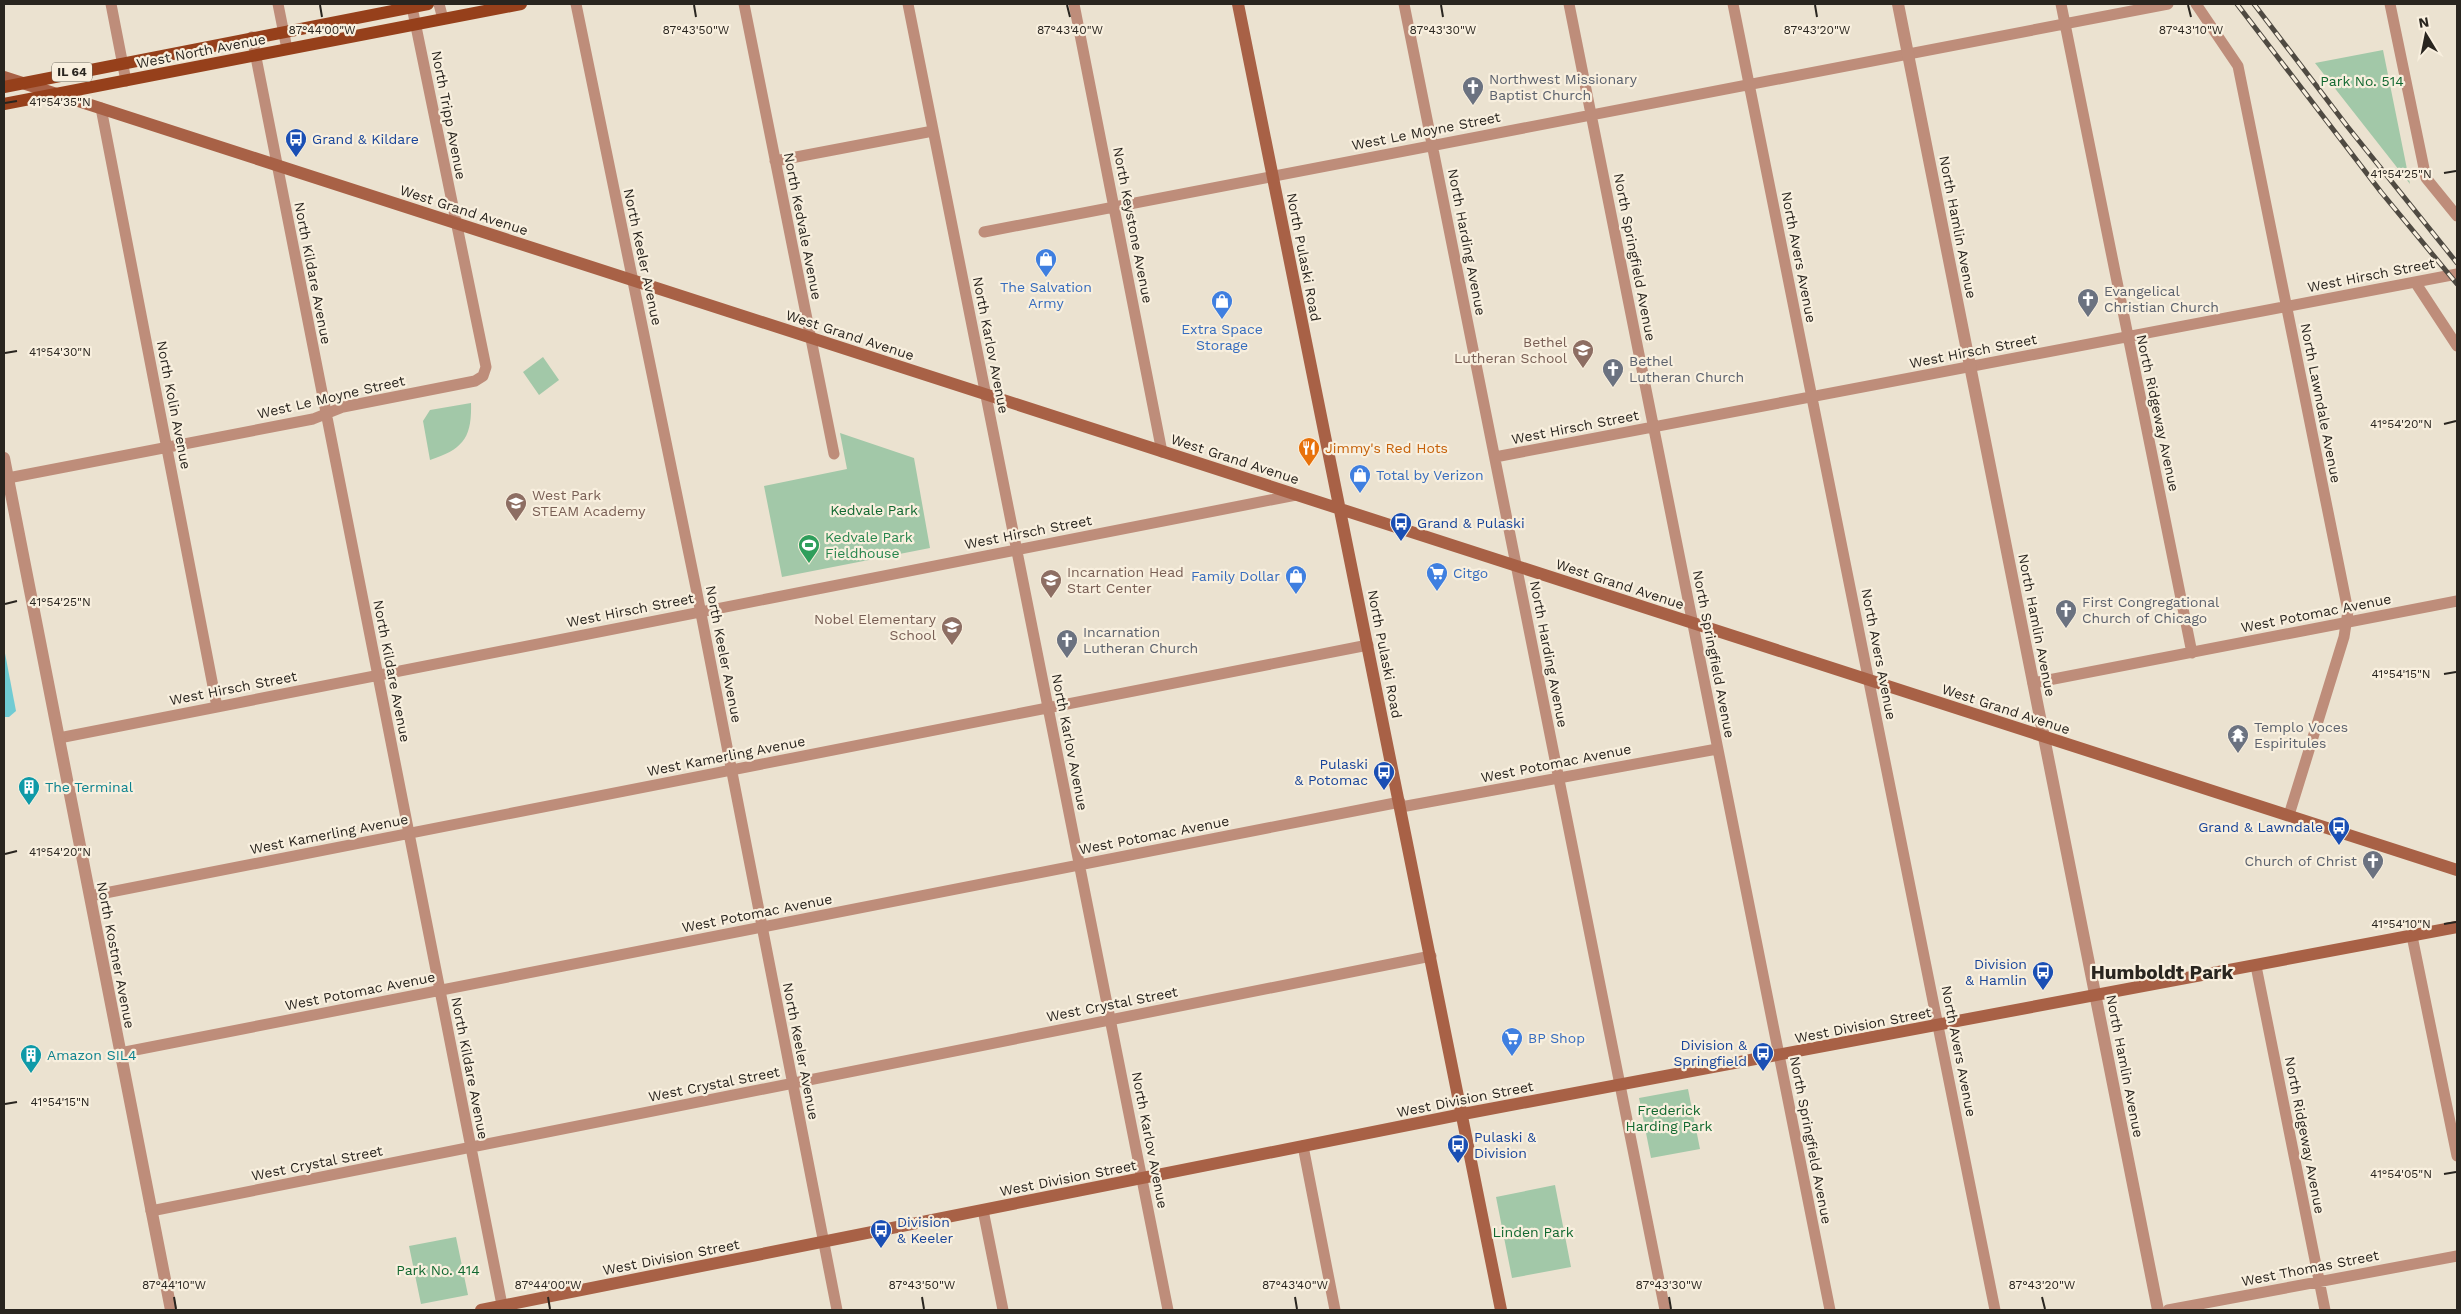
<svg xmlns="http://www.w3.org/2000/svg" width="2461" height="1314" viewBox="0 0 2461 1314" font-family="'Work Sans',sans-serif">
<style>
.green{fill:#a2c8a8}
.water{fill:#70cbd3}
.lines{fill:none;stroke-linecap:round;stroke-linejoin:round}
.minor{stroke:#be8d7a;stroke-width:11}
.tertiary{stroke:#be8d7a;stroke-width:12}
.secondary{stroke:#a86146;stroke-width:12}
.primary{stroke:#96401b;stroke-width:12}
.rail-casing{stroke:#4f4a42;stroke-width:5}
.rail{stroke:#f8efde;stroke-width:3;stroke-dasharray:9;stroke-linecap:butt}
.ticks{fill:none;stroke:#29251f;stroke-width:2}
.labels{text-anchor:middle;dominant-baseline:central;stroke-width:4.5;stroke-linejoin:round;paint-order:stroke}
.shield{fill:#f8efde;stroke:#676258;stroke-width:1}
.shield-label{font-size:12px;font-weight:bold;fill:#29251f}
.street-label{font-size:14px;fill:#29251f;stroke:#f8efde}
.worship-label{font-size:14px;fill:#5b616d;stroke:#f8efde;text-anchor:start}
.park-label{font-size:14px;fill:#116830;stroke:#f8efde}
.transit-label{font-size:14px;fill:#164399;stroke:#f8efde;text-anchor:start}
.shop-label{font-size:14px;fill:#366cbe;stroke:#f8efde;text-anchor:start}
.education-label{font-size:14px;fill:#785e54;stroke:#f8efde;text-anchor:end}
.food-label{font-size:14px;fill:#c56008;stroke:#f8efde;text-anchor:start}
.leisure-label{font-size:14px;fill:#27864d;stroke:#f8efde;text-anchor:start}
.culture-label{font-size:14px;fill:#0d838f;stroke:#f8efde;text-anchor:start}
.district-label{font-size:19px;font-weight:bold;fill:#29251f;stroke:#f8efde}
.ticks-label{font-size:12px;text-anchor:middle;fill:#29251f;stroke:#f8efde;stroke-width:4.5;stroke-linejoin:round;paint-order:stroke}
</style>
<rect width="100%" height="100%" fill="#ebe2d0"/>
<path class="green" d="M 2383,50 L 2410,184 L 2315,63 Z
M 543,357 L 559,380 L 539,395 L 523,372 Z
M 471,403 C 472,438 463,449 430,460 L 423,421 L 430,410 Z
M 840,433 L 914,458 L 930,548 L 782,577 L 764,486 L 847,469 Z
M 1688,1089 L 1700,1149 L 1651,1158 L 1639,1098 Z
M 1555,1185 L 1571,1267 L 1512,1278 L 1496,1197 Z
M 456,1237 L 468,1295 L 421,1304 L 409,1246 Z"/>
<path class="water" d="M 4,648 L 16,711 L 9,717 L 4,717 Z"/>
<g class="lines">
<path class="minor" d="M 111,4 L 126,81
M 278,4 L 287,49
M 439,4 L 443,19
M 576,4 L 696,588 L 837,1310
M 744,4 L 834,454
M 908,4 L 1168,1310
M 1074,4 L 1162,452
M 1404,4 L 1665,1310
M 1569,4 L 1830,1310
M 1733,4 L 1995,1310
M 2061,4 L 2192,653
M 2196,4 L 2238,66 L 2348,611 L 2344,637 L 2289,815
M 2390,4 L 2426,178 L 2457,216
M 252,37 L 503,1310
M 101,108 L 217,707
M 775,161 L 933,131
M 984,232 L 2168,4
M 2415,282 L 2457,346
M 1495,457 L 2457,274
M 8,478 L 313,419 L 343,407 L 475,381 L 483,376 L 486,367 L 412,7
M 2033,683 L 2457,601
M 59,738 L 1296,495
M 1401,807 L 1717,749
M 90,896 L 1368,645
M 2412,936 L 2457,1156
M 2256,966 L 2325,1310
M 120,1053 L 1400,802
M 1303,1146 L 1335,1310
M 983,1210 L 1003,1310
M 151,1211 L 1431,956
M 2168,1310 L 2457,1256"/>
<path class="tertiary" d="M 1898,4 L 2158,1310
M 4,458 L 171,1310"/>
<path class="secondary" d="M 1238,4 L 1501,1310
M 4,77 L 2457,870
M 481,1310 L 1463,1114 L 2457,927"/>
<path class="primary" d="M 4,87 L 428,4
M 4,104 L 521,4"/>
<g class="rail-casing">
<path id="rail" d="M 2237,4 L 2381,192 L 2457,284
M 2254,4 L 2347,126 L 2457,263"/>
</g>
<use href="#rail" class="rail"/>
</g>
<path class="ticks" d="M 320,5 L 322,17M 694,5 L 696,17M 1067,5 L 1070,17M 1441,5 L 1443,17M 1815,5 L 1817,17M 2188,5 L 2191,17M 5,103 L 17,101M 2444,173 L 2456,171M 5,353 L 17,351M 2444,424 L 2456,421M 5,604 L 17,601M 2444,674 L 2456,672M 5,854 L 17,851M 2444,924 L 2456,922M 5,1104 L 17,1102M 2444,1174 L 2456,1172M 174,1297 L 176,1309M 548,1297 L 550,1309M 922,1297 L 924,1309M 1295,1297 L 1297,1309M 1669,1297 L 1671,1309M 2042,1297 L 2045,1309"/>
<defs>
<g id="church-pin" transform="scale(1.125)"><path d="M0 17L-7.5 6A9.5 9.5 0 1 1 7.5 6Z" fill="#6b7280" stroke="#f8efde"/><path d="M-1.2-6h2.4v3.5h3.3v2.4h-3.3V6h-2.4V-.1h-3.3v-2.4h3.3Z" fill="#fff"/></g>
<g id="bus-pin" transform="scale(1.125)"><path d="M0 17L-7.5 6A9.5 9.5 0 1 1 7.5 6Z" fill="#1a4fb4" stroke="#f8efde"/><path d="M-5-6H5V4H4V6H2V4H-2V6H-4V4H-5ZM-3.5-4V0h7V-4ZM-3.5 1.2v1.5H-2V1.2ZM2 1.2v1.5H3.5V1.2Z" fill="#fff"/></g>
<g id="shop-pin" transform="scale(1.125)"><path d="M0 17L-7.5 6A9.5 9.5 0 1 1 7.5 6Z" fill="#3f7fe0" stroke="#f8efde"/><path d="M-5-2.5h2.3a2.7 3.5 0 0 1 5.4 0H5L5.5 6h-11ZM-1.5-2.5h3a1.5 2.3 0 0 0-3 0Z" fill="#fff"/></g>
<g id="school-pin" transform="scale(1.125)"><path d="M0 17L-7.5 6A9.5 9.5 0 1 1 7.5 6Z" fill="#8d6e63" stroke="#f8efde"/><path d="M0-5L7-2L0 1L-7-2ZM-4 1L0 2.5L4 1V4Q0 6-4 4Z" fill="#fff"/></g>
<g id="restaurant-pin" transform="scale(1.125)"><path d="M0 17L-7.5 6A9.5 9.5 0 1 1 7.5 6Z" fill="#e8710a" stroke="#f8efde"/><path d="M-5-6h1v4h1v-4h1v4h1v-4h1v5L-1.5 .5V6h-2V.5L-5-1ZM5-6V6H3V1.5H1.5Q1.5-4 5-6Z" fill="#fff"/></g>
<g id="stadium-pin" transform="scale(1.125)"><path d="M0 17L-7.5 6A9.5 9.5 0 1 1 7.5 6Z" fill="#2e9e5b" stroke="#f8efde"/><path d="M0-5a6.5 5 0 1 0 0 10a6.5 5 0 1 0 0-10ZM-3.5-1.8h7v3.6h-7Z" fill="#fff"/></g>
<g id="supermarket-pin" transform="scale(1.125)"><path d="M0 17L-7.5 6A9.5 9.5 0 1 1 7.5 6Z" fill="#3f7fe0" stroke="#f8efde"/><path d="M-6-5.5h2.5l.6 2H6L4.5 2H-2.5L-4.4-4H-6ZM-1.5 3.2a1.3 1.3 0 1 0 .1 0ZM3 3.2a1.3 1.3 0 1 0 .1 0Z" fill="#fff"/></g>
<g id="temple-pin" transform="scale(1.125)"><path d="M0 17L-7.5 6A9.5 9.5 0 1 1 7.5 6Z" fill="#6b7280" stroke="#f8efde"/><path d="M0-6L5-2H3V0L6.5 2.5H4V6H1.5V3h-3V6H-4V2.5H-6.5L-3 0V-2H-5Z" fill="#fff"/></g>
<g id="building-pin" transform="scale(1.125)"><path d="M0 17L-7.5 6A9.5 9.5 0 1 1 7.5 6Z" fill="#0f9aa8" stroke="#f8efde"/><path d="M-4-6H4V6H1V3H-1V6H-4ZM-2.5-4.3h1.7v1.8h-1.7ZM.8-4.3h1.7v1.8H.8ZM-2.5-1h1.7V.8h-1.7ZM.8-1h1.7V.8H.8Z" fill="#fff"/></g>
</defs>
<g fill-rule="evenodd">
<use href="#church-pin" x="1473" y="87"/>
<use href="#bus-pin" x="296" y="139"/>
<use href="#shop-pin" x="1046" y="259"/>
<use href="#church-pin" x="2088" y="299"/>
<use href="#shop-pin" x="1222" y="301"/>
<use href="#school-pin" x="1583" y="350"/>
<use href="#church-pin" x="1613" y="369"/>
<use href="#restaurant-pin" x="1309" y="448"/>
<use href="#shop-pin" x="1360" y="475"/>
<use href="#school-pin" x="516" y="503"/>
<use href="#bus-pin" x="1401" y="523"/>
<use href="#stadium-pin" x="809" y="545"/>
<use href="#supermarket-pin" x="1437" y="573"/>
<use href="#shop-pin" x="1296" y="576"/>
<use href="#school-pin" x="1051" y="580"/>
<use href="#church-pin" x="2066" y="610"/>
<use href="#school-pin" x="952" y="627"/>
<use href="#church-pin" x="1067" y="640"/>
<use href="#temple-pin" x="2238" y="735"/>
<use href="#bus-pin" x="1384" y="772"/>
<use href="#building-pin" x="29" y="787"/>
<use href="#bus-pin" x="2339" y="827"/>
<use href="#church-pin" x="2373" y="861"/>
<use href="#bus-pin" x="2043" y="972"/>
<use href="#supermarket-pin" x="1512" y="1038"/>
<use href="#bus-pin" x="1763" y="1053"/>
<use href="#building-pin" x="31" y="1055"/>
<use href="#bus-pin" x="1458" y="1145"/>
<use href="#bus-pin" x="881" y="1230"/>
</g>
<g class="labels">
<rect class="shield" x="52" y="62.5" width="40" height="19" rx="4"/>
<g class="shield-label">
<text x="72" y="72">IL 64</text>
</g>
<g class="street-label">
<text transform="translate(201 51) rotate(-11)">West North Avenue</text>
<text transform="translate(449 115) rotate(79)">North Tripp Avenue</text>
<text transform="translate(1426 131) rotate(-11)">West Le Moyne Street</text>
<text transform="translate(464 210) rotate(18)">West Grand Avenue</text>
<text transform="translate(1133 225) rotate(79)">North Keystone Avenue</text>
<text transform="translate(803 226) rotate(79)">North Kedvale Avenue</text>
<text transform="translate(1958 227) rotate(79)">North Hamlin Avenue</text>
<text transform="translate(1467 242) rotate(79)">North Harding Avenue</text>
<text transform="translate(643 257) rotate(78)">North Keeler Avenue</text>
<text transform="translate(1304 257) rotate(79)">North Pulaski Road</text>
<text transform="translate(1635 257) rotate(79)">North Springfield Avenue</text>
<text transform="translate(1799 257) rotate(79)">North Avers Avenue</text>
<text transform="translate(313 273) rotate(79)">North Kildare Avenue</text>
<text transform="translate(2371 275) rotate(-11)">West Hirsch Street</text>
<text transform="translate(850 335) rotate(18)">West Grand Avenue</text>
<text transform="translate(991 345) rotate(79)">North Karlov Avenue</text>
<text transform="translate(1973 351) rotate(-11)">West Hirsch Street</text>
<text transform="translate(331 397) rotate(-13)">West Le Moyne Street</text>
<text transform="translate(2321 403) rotate(79)">North Lawndale Avenue</text>
<text transform="translate(174 405) rotate(79)">North Kolin Avenue</text>
<text transform="translate(2158 413) rotate(78)">North Ridgeway Avenue</text>
<text transform="translate(1575 427) rotate(-11)">West Hirsch Street</text>
<text transform="translate(1235 459) rotate(18)">West Grand Avenue</text>
<text transform="translate(1028 532) rotate(-11)">West Hirsch Street</text>
<text transform="translate(1620 584) rotate(18)">West Grand Avenue</text>
<text transform="translate(630 610) rotate(-11)">West Hirsch Street</text>
<text transform="translate(2316 613) rotate(-11)">West Potomac Avenue</text>
<text transform="translate(2037 625) rotate(79)">North Hamlin Avenue</text>
<text transform="translate(724 654) rotate(79)">North Keeler Avenue</text>
<text transform="translate(1385 654) rotate(79)">North Pulaski Road</text>
<text transform="translate(1549 654) rotate(79)">North Harding Avenue</text>
<text transform="translate(1714 654) rotate(79)">North Springfield Avenue</text>
<text transform="translate(1879 654) rotate(79)">North Avers Avenue</text>
<text transform="translate(392 671) rotate(79)">North Kildare Avenue</text>
<text transform="translate(233 688) rotate(-11)">West Hirsch Street</text>
<text transform="translate(2006 709) rotate(18)">West Grand Avenue</text>
<text transform="translate(1070 742) rotate(79)">North Karlov Avenue</text>
<text transform="translate(726 756) rotate(-11)">West Kamerling Avenue</text>
<text transform="translate(1556 763) rotate(-11)">West Potomac Avenue</text>
<text transform="translate(329 834) rotate(-11)">West Kamerling Avenue</text>
<text transform="translate(1154 835) rotate(-11)">West Potomac Avenue</text>
<text transform="translate(757 913) rotate(-11)">West Potomac Avenue</text>
<text transform="translate(116 955) rotate(79)">North Kostner Avenue</text>
<text transform="translate(360 991) rotate(-11)">West Potomac Avenue</text>
<text transform="translate(1112 1004) rotate(-11)">West Crystal Street</text>
<text transform="translate(1863 1025) rotate(-11)">West Division Street</text>
<text transform="translate(801 1051) rotate(79)">North Keeler Avenue</text>
<text transform="translate(1959 1051) rotate(79)">North Avers Avenue</text>
<text transform="translate(2125 1066) rotate(79)">North Hamlin Avenue</text>
<text transform="translate(470 1068) rotate(79)">North Kildare Avenue</text>
<text transform="translate(714 1084) rotate(-11)">West Crystal Street</text>
<text transform="translate(1465 1099) rotate(-11)">West Division Street</text>
<text transform="translate(2305 1135) rotate(79)">North Ridgeway Avenue</text>
<text transform="translate(1150 1140) rotate(79)">North Karlov Avenue</text>
<text transform="translate(1811 1140) rotate(79)">North Springfield Avenue</text>
<text transform="translate(317 1163) rotate(-11)">West Crystal Street</text>
<text transform="translate(1068 1178) rotate(-11)">West Division Street</text>
<text transform="translate(671 1257) rotate(-11)">West Division Street</text>
<text transform="translate(2310 1268) rotate(-11)">West Thomas Street</text>
</g>
<g class="worship-label">
<text x="1489" y="79">Northwest Missionary<tspan x="1489" dy="16">Baptist Church</tspan></text>
<text x="2104" y="291">Evangelical<tspan x="2104" dy="16">Christian Church</tspan></text>
<text x="1629" y="361">Bethel<tspan x="1629" dy="16">Lutheran Church</tspan></text>
<text x="2082" y="602">First Congregational<tspan x="2082" dy="16">Church of Chicago</tspan></text>
<text x="1083" y="632">Incarnation<tspan x="1083" dy="16">Lutheran Church</tspan></text>
<text x="2254" y="727">Templo Voces<tspan x="2254" dy="16">Espiritules</tspan></text>
<text x="2357" y="861" text-anchor="end">Church of Christ</text>
</g>
<g class="park-label">
<text x="2362" y="81">Park No. 514</text>
<text x="874" y="510">Kedvale Park</text>
<text x="1669" y="1110">Frederick<tspan x="1669" dy="16">Harding Park</tspan></text>
<text x="1533" y="1232">Linden Park</text>
<text x="438" y="1270">Park No. 414</text>
</g>
<g class="transit-label">
<text x="312" y="139">Grand &amp; Kildare</text>
<text x="1417" y="523">Grand &amp; Pulaski</text>
<text x="1368" y="764" text-anchor="end">Pulaski<tspan x="1368" dy="16">&amp; Potomac</tspan></text>
<text x="2323" y="827" text-anchor="end">Grand &amp; Lawndale</text>
<text x="2027" y="964" text-anchor="end">Division<tspan x="2027" dy="16">&amp; Hamlin</tspan></text>
<text x="1747" y="1045" text-anchor="end">Division &amp;<tspan x="1747" dy="16">Springfield</tspan></text>
<text x="1474" y="1137">Pulaski &amp;<tspan x="1474" dy="16">Division</tspan></text>
<text x="897" y="1222">Division<tspan x="897" dy="16">&amp; Keeler</tspan></text>
</g>
<g class="shop-label">
<text x="1046" y="287" text-anchor="middle">The Salvation<tspan x="1046" dy="16">Army</tspan></text>
<text x="1222" y="329" text-anchor="middle">Extra Space<tspan x="1222" dy="16">Storage</tspan></text>
<text x="1376" y="475">Total by Verizon</text>
<text x="1453" y="573">Citgo</text>
<text x="1280" y="576" text-anchor="end">Family Dollar</text>
<text x="1528" y="1038">BP Shop</text>
</g>
<g class="education-label">
<text x="1567" y="342">Bethel<tspan x="1567" dy="16">Lutheran School</tspan></text>
<text x="532" y="495" text-anchor="start">West Park<tspan x="532" dy="16">STEAM Academy</tspan></text>
<text x="1067" y="572" text-anchor="start">Incarnation Head<tspan x="1067" dy="16">Start Center</tspan></text>
<text x="936" y="619">Nobel Elementary<tspan x="936" dy="16">School</tspan></text>
</g>
<g class="food-label">
<text x="1325" y="448">Jimmy's Red Hots</text>
</g>
<g class="leisure-label">
<text x="825" y="537">Kedvale Park<tspan x="825" dy="16">Fieldhouse</tspan></text>
</g>
<g class="culture-label">
<text x="45" y="787">The Terminal</text>
<text x="47" y="1055">Amazon SIL4</text>
</g>
<g class="district-label">
<text x="2162" y="972">Humboldt Park</text>
</g>
</g>
<g class="ticks-label">
<text x="322" y="34">87°44'00"W</text>
<text x="696" y="34">87°43'50"W</text>
<text x="1070" y="34">87°43'40"W</text>
<text x="1443" y="34">87°43'30"W</text>
<text x="1817" y="34">87°43'20"W</text>
<text x="2191" y="34">87°43'10"W</text>
<text x="60" y="106">41°54'35"N</text>
<text x="2401" y="178">41°54'25"N</text>
<text x="60" y="356">41°54'30"N</text>
<text x="2401" y="428">41°54'20"N</text>
<text x="60" y="606">41°54'25"N</text>
<text x="2401" y="678">41°54'15"N</text>
<text x="60" y="856">41°54'20"N</text>
<text x="2401" y="928">41°54'10"N</text>
<text x="60" y="1106">41°54'15"N</text>
<text x="2401" y="1178">41°54'05"N</text>
<text x="174" y="1289">87°44'10"W</text>
<text x="548" y="1289">87°44'00"W</text>
<text x="922" y="1289">87°43'50"W</text>
<text x="1295" y="1289">87°43'40"W</text>
<text x="1669" y="1289">87°43'30"W</text>
<text x="2042" y="1289">87°43'20"W</text>
</g>
<rect width="2461" height="1314" fill="none" stroke="#29251f" stroke-width="10"/>
<g transform="translate(2426 35) rotate(350)" stroke="#f8efde" stroke-width="4" paint-order="stroke">
<path d="M0-4L9 19L0 12L-9 19Z" fill="#29251f"/>
<text y="-8" font-size="14" font-weight="bold" text-anchor="middle" fill="#29251f">N</text>
</g>
</svg>
